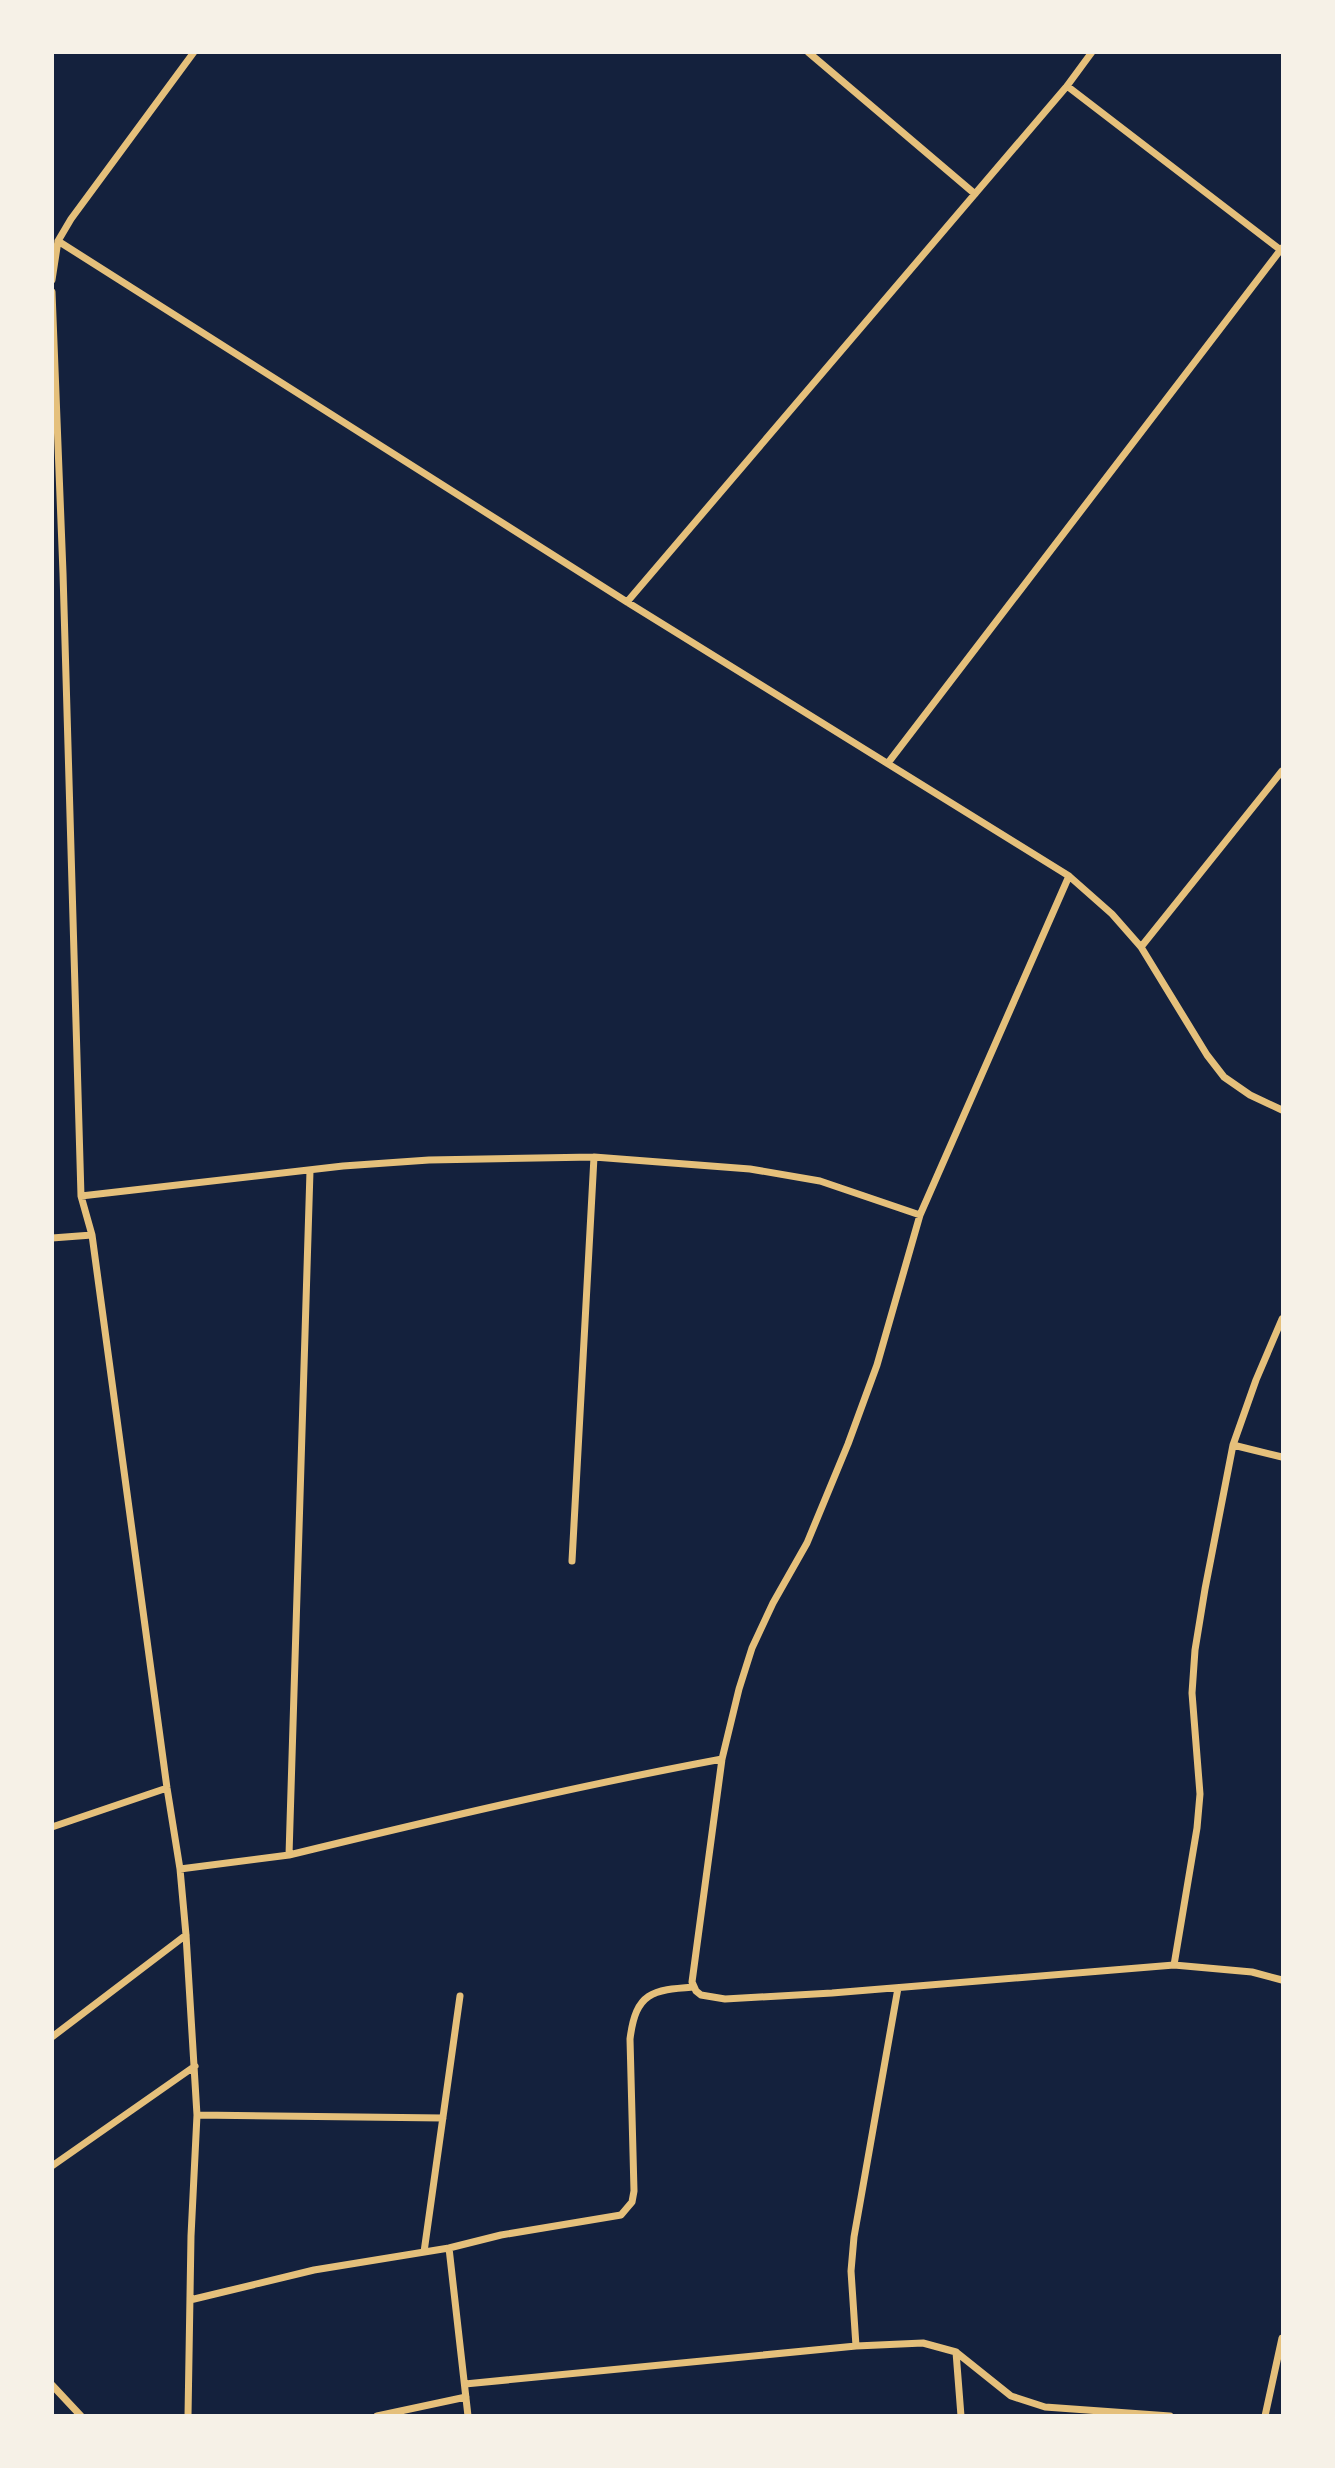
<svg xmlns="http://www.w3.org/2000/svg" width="1335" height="2468" viewBox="0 0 1335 2468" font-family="'Sofia Sans Condensed',sans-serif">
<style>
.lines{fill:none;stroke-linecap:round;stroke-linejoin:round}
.minor{stroke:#e5c07b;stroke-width:7}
</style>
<rect width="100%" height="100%" fill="#14213d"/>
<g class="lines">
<path class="minor" d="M 808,52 L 975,194
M 1067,86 L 1282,251
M 58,241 L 627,602 L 1069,876 L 1112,914 L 1141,947 L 1207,1055 L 1224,1077 L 1250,1095 L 1282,1110
M 52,280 L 58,241 L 71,219 L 194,52
M 52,292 L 63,573 L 81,1196 L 92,1235 L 167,1788 L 180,1869 L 186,1935 L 197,2115 L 191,2236 L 188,2416
M 627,602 L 1067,86 L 1092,52
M 888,763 L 1282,248
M 1069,876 L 920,1215 L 877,1365 L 848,1444 L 807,1543 L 773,1603 L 752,1648 L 739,1689 L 722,1759 L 692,1982 L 696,1991 L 701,1995 L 725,1999 L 832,1993 L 1174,1965 L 1252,1972 L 1282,1980
M 1141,947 L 1282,771
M 81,1196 L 343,1166 L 429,1160 L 594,1157 L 750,1169 L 820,1181 L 920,1215
M 52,1238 L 92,1235
M 1233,1445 L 1282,1457
M 572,1561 L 594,1157
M 52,1827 L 167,1788
M 289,1855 C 433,1820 577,1786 722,1759
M 180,1869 L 289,1855 L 310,1171
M 1174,1965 L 1197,1828 L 1200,1794 L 1192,1693 L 1195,1650 L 1205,1589 L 1233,1445 L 1256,1380 L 1282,1319
M 52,2037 L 186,1935
M 197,2115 L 443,2118
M 52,2166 L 195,2066
M 449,2248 L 468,2416
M 424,2252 L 460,1996
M 190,2300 L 314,2270 L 449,2248 L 501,2235 L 621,2215 L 632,2202 L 634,2191 L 630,2039 C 636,1992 652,1990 694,1987
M 856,2346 L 851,2271 L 854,2237 L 898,1988
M 956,2352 L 961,2416
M 465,2384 L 856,2346 L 923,2343 L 956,2352 L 1011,2396 L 1045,2407 L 1170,2416
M 52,2385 L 81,2416
M 377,2416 L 466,2397
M 1265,2416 L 1282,2338"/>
</g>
<rect width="1335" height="2468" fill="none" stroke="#f6f1e7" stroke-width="108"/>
</svg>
